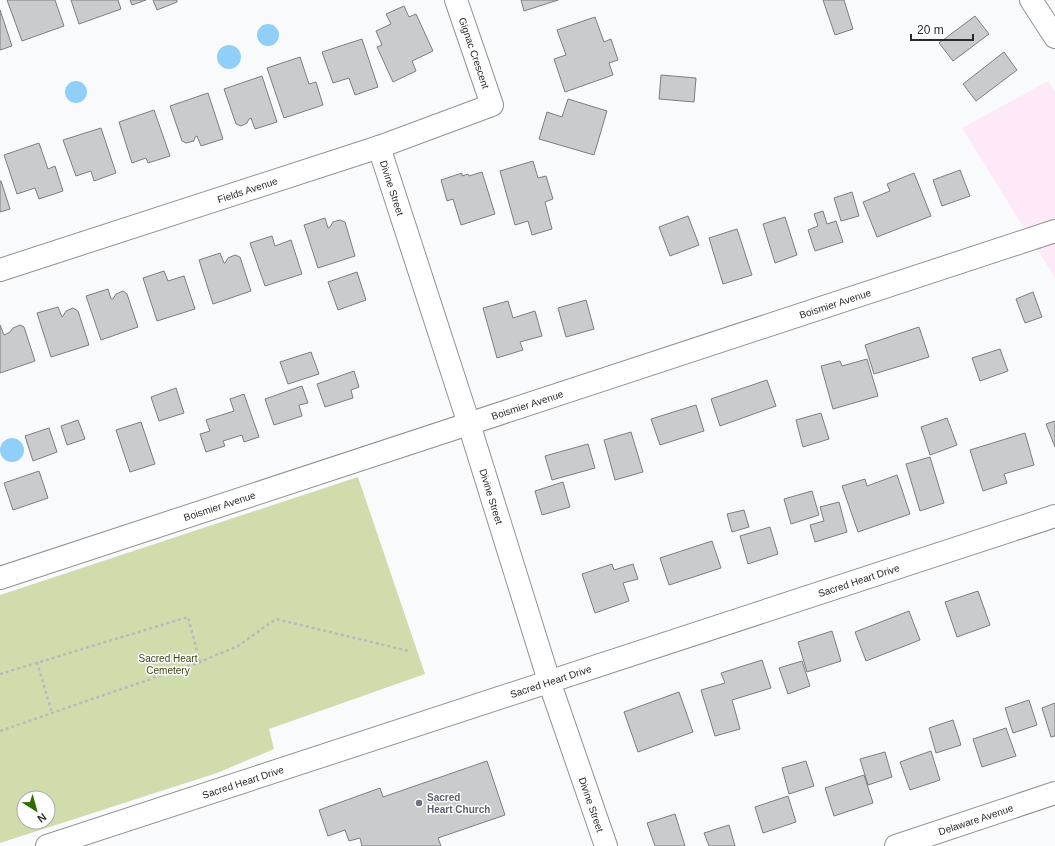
<svg xmlns="http://www.w3.org/2000/svg" width="1055" height="846" viewBox="0 0 1055 846" font-family="Helvetica,sans-serif">
<style>
.commercial{fill:#fee9f8}
.green{fill:#d1dcad;fill-rule:evenodd}
.water{fill:#90cff8}
.building{fill:#cacbcc;stroke:#7e7e7f}
.lines{fill:none;stroke-linecap:round;stroke-linejoin:round}
.street-casing{stroke:#929293;stroke-width:24}
.secondary-casing{stroke:#929293;stroke-width:24}
.path{stroke:#b9babb;stroke-width:2.5;stroke-dasharray:3 3;stroke-linecap:butt}
.street{stroke:#fff;stroke-width:22}
.secondary{stroke:#fff;stroke-width:22}
.worship-dot{fill:#6b7280;stroke:#fff;stroke-width:1.5}
.labels{text-anchor:middle;dominant-baseline:central;stroke-width:3;stroke-linejoin:round;paint-order:stroke}
.street-label{font-size:10px;fill:#2a2a2a;stroke:#fff}
.park-label{font-size:10px;fill:#394213;stroke:#fff}
.worship-label{font-size:10px;font-weight:bold;fill:#5b616d;stroke:#fff;text-anchor:start}
</style>
<rect width="100%" height="100%" fill="#f9fafb"/>
<path class="commercial" d="M 1048,81 L 1055,92 L 1055,278 L 962,128 Z"/>
<path class="green" d="M 358,477 L 425,674 L 269,729 L 274,749 L 217,773 L 0,843 L 0,595 ZM 24,798 L 48,798 L 48,822 L 24,822 Z"/>
<path class="water" d="M257 35a11 11 0 1 1 22 0a11 11 0 1 1-22 0Z
M217 57a12 12 0 1 1 24 0a12 12 0 1 1-24 0Z
M65 92a11 11 0 1 1 22 0a11 11 0 1 1-22 0Z
M0 450a12 12 0 1 1 24 0a12 12 0 1 1-24 0Z"/>
<path class="building" d="M 7,0 L 55,0 L 64,26 L 22,41 Z
M 71,0 L 118,0 L 121,9 L 79,24 Z
M 130,0 L 146,0 L 132,5 Z
M 153,0 L 177,0 L 177,2 L 157,10 Z
M 521,0 L 558,0 L 524,11 Z
M 823,0 L 844,0 L 853,29 L 835,35 Z
M 404,6 L 409,17 L 416,14 L 433,51 L 412,61 L 416,71 L 393,82 L 377,47 L 382,45 L 376,31 L 391,24 L 386,14 Z
M 0,10 L 12,46 L 0,50 Z
M 975,16 L 989,34 L 953,61 L 939,43 Z
M 595,17 L 604,42 L 611,39 L 618,60 L 609,63 L 613,75 L 565,92 L 554,59 L 566,55 L 557,30 Z
M 362,39 L 378,87 L 355,95 L 349,78 L 333,83 L 322,52 Z
M 1004,52 L 1017,70 L 976,101 L 963,84 Z
M 300,57 L 309,84 L 316,82 L 323,105 L 284,118 L 267,68 Z
M 661,75 L 696,78 L 694,102 L 659,99 Z
M 262,76 L 277,122 L 255,129 L 251,118 L 249,119 L 247,123 L 241,126 L 236,124 L 224,89 Z
M 208,93 L 223,139 L 201,146 L 197,136 L 195,137 L 194,141 L 186,143 L 182,141 L 170,106 Z
M 568,99 L 607,111 L 594,155 L 539,139 L 547,112 L 562,117 Z
M 154,110 L 170,156 L 148,163 L 146,158 L 132,163 L 119,122 Z
M 101,128 L 116,173 L 94,181 L 91,171 L 76,176 L 63,140 Z
M 39,143 L 48,169 L 55,166 L 63,191 L 39,199 L 35,188 L 17,194 L 4,155 Z
M 533,161 L 538,178 L 546,176 L 553,199 L 545,202 L 552,229 L 532,235 L 528,221 L 515,225 L 500,171 Z
M 960,170 L 970,196 L 942,206 L 933,180 Z
M 482,172 L 495,214 L 461,225 L 453,199 L 447,201 L 441,180 L 462,173 L 462,176 L 468,174 L 469,176 Z
M 914,173 L 931,216 L 877,237 L 863,202 L 890,191 L 887,184 Z
M 0,181 L 1,181 L 10,209 L 0,212 Z
M 852,192 L 859,216 L 841,221 L 834,198 Z
M 823,211 L 827,224 L 836,221 L 843,242 L 815,251 L 808,230 L 818,226 L 814,214 Z
M 688,216 L 699,245 L 670,256 L 659,227 Z
M 785,217 L 797,255 L 775,263 L 763,224 Z
M 325,218 L 328,228 L 330,227 L 333,222 L 340,220 L 345,222 L 355,256 L 318,268 L 304,225 Z
M 737,229 L 752,275 L 723,284 L 709,238 Z
M 272,236 L 275,246 L 291,240 L 302,274 L 265,286 L 250,243 Z
M 220,253 L 224,263 L 225,263 L 228,258 L 235,255 L 240,257 L 251,291 L 213,304 L 199,260 Z
M 164,271 L 168,281 L 184,276 L 195,309 L 157,321 L 143,278 Z
M 357,272 L 366,300 L 338,310 L 328,282 Z
M 108,289 L 111,299 L 113,299 L 116,294 L 123,291 L 127,294 L 138,327 L 101,340 L 86,296 Z
M 1033,292 L 1042,317 L 1025,323 L 1016,299 Z
M 586,300 L 594,329 L 566,337 L 558,308 Z
M 508,301 L 513,318 L 535,311 L 542,336 L 520,342 L 523,350 L 497,358 L 483,308 Z
M 58,307 L 62,317 L 63,316 L 66,311 L 73,308 L 78,311 L 89,345 L 51,357 L 37,313 Z
M 0,325 L 4,335 L 10,332 L 13,328 L 20,325 L 24,327 L 35,361 L 0,373 Z
M 919,327 L 929,357 L 874,374 L 865,345 Z
M 1000,349 L 1008,371 L 980,381 L 972,358 Z
M 311,352 L 319,374 L 288,384 L 280,362 Z
M 867,359 L 878,396 L 833,409 L 821,366 L 840,361 L 842,366 Z
M 354,371 L 359,387 L 351,390 L 353,398 L 325,407 L 317,384 Z
M 767,380 L 776,406 L 720,426 L 711,399 Z
M 302,386 L 308,403 L 299,405 L 302,416 L 274,425 L 265,399 Z
M 176,388 L 184,413 L 159,421 L 151,397 Z
M 244,394 L 259,437 L 244,442 L 242,435 L 223,441 L 225,446 L 206,452 L 200,434 L 210,431 L 206,420 L 234,411 L 230,399 Z
M 696,405 L 704,431 L 660,445 L 651,419 Z
M 821,413 L 829,439 L 803,447 L 796,420 Z
M 947,418 L 957,445 L 930,455 L 921,427 Z
M 78,420 L 85,439 L 67,445 L 61,426 Z
M 1055,421 L 1055,447 L 1046,424 Z
M 141,422 L 155,464 L 130,472 L 116,430 Z
M 49,428 L 57,452 L 33,461 L 25,436 Z
M 631,432 L 643,472 L 615,480 L 604,440 Z
M 1025,433 L 1034,465 L 1004,474 L 1007,483 L 983,491 L 970,450 Z
M 588,444 L 595,468 L 552,480 L 545,456 Z
M 930,457 L 944,503 L 920,511 L 906,464 Z
M 39,471 L 48,498 L 13,510 L 4,483 Z
M 897,475 L 910,514 L 858,532 L 842,486 L 865,479 L 867,486 Z
M 563,482 L 570,507 L 542,515 L 535,491 Z
M 812,491 L 819,515 L 791,524 L 784,499 Z
M 839,502 L 847,532 L 815,542 L 810,525 L 824,521 L 820,507 Z
M 744,510 L 749,527 L 732,532 L 727,514 Z
M 770,527 L 778,554 L 748,564 L 740,536 Z
M 712,541 L 721,568 L 669,585 L 660,558 Z
M 612,564 L 614,570 L 633,564 L 638,579 L 623,583 L 629,601 L 595,613 L 582,574 Z
M 978,591 L 990,625 L 957,637 L 945,602 Z
M 909,611 L 920,640 L 866,661 L 855,632 Z
M 832,631 L 841,661 L 807,672 L 798,642 Z
M 762,660 L 771,688 L 732,700 L 740,729 L 715,736 L 701,690 L 725,683 L 721,673 Z
M 802,661 L 810,686 L 788,694 L 779,668 Z
M 679,692 L 693,732 L 638,752 L 624,712 Z
M 1029,700 L 1037,725 L 1013,733 L 1005,708 Z
M 1055,703 L 1055,736 L 1051,737 L 1042,708 Z
M 953,720 L 961,745 L 936,753 L 929,728 Z
M 1006,728 L 1016,756 L 982,767 L 973,739 Z
M 931,751 L 940,780 L 910,790 L 900,762 Z
M 885,752 L 892,777 L 868,785 L 860,759 Z
M 487,761 L 505,815 L 438,838 L 441,846 L 362,846 L 360,838 L 349,841 L 345,830 L 328,836 L 319,810 L 380,788 L 383,797 Z
M 806,761 L 814,786 L 789,794 L 782,768 Z
M 864,775 L 873,803 L 834,816 L 825,788 Z
M 788,796 L 796,822 L 763,833 L 755,807 Z
M 675,814 L 685,846 L 655,846 L 647,823 Z
M 729,825 L 735,846 L 709,846 L 704,833 Z"/>
<g class="lines">
<g class="street-casing">
<g id="street">
<path id="s1" d="M 379,147 L 469,424 L 549,681 L 606,846"/>
<path id="s2" d="M 0,270 L 379,147 L 492,105 L 456,0"/>
<path id="s3" d="M 0,578 L 1055,231"/>
<path id="s4" d="M 47,846 L 1055,516"/>
<path id="s5" d="M 896,846 L 1055,793"/>
</g>
</g>
<g class="secondary-casing">
<path id="secondary" d="M 1031,0 L 1055,37"/>
</g>
<path class="path" d="M 37,662 L 52,713
M 0,674 L 188,617 L 200,662
M 0,731 L 200,662 L 238,646 L 276,619 L 409,651"/>
<use href="#street" class="street"/>
<use href="#secondary" class="secondary"/>
</g>
<circle class="worship-dot" cx="419" cy="803" r="4"/>
<g class="labels">
<g class="street-label">
<text transform="translate(474 53) rotate(71)">Gignac Crescent</text>
<text stroke="none"><textPath href="#s1" startOffset="43">Divine Street</textPath></text>
<text stroke="none"><textPath href="#s2" startOffset="260">Fields Avenue</textPath></text>
<text stroke="none"><textPath href="#s3" startOffset="879">Boismier Avenue</textPath></text>
<text stroke="none"><textPath href="#s3" startOffset="555">Boismier Avenue</textPath></text>
<text stroke="none"><textPath href="#s1" startOffset="367">Divine Street</textPath></text>
<text stroke="none"><textPath href="#s3" startOffset="231">Boismier Avenue</textPath></text>
<text stroke="none"><textPath href="#s4" startOffset="854">Sacred Heart Drive</textPath></text>
<text stroke="none"><textPath href="#s4" startOffset="530">Sacred Heart Drive</textPath></text>
<text stroke="none"><textPath href="#s4" startOffset="206">Sacred Heart Drive</textPath></text>
<text stroke="none"><textPath href="#s1" startOffset="691">Divine Street</textPath></text>
<text stroke="none"><textPath href="#s5" startOffset="84">Delaware Avenue</textPath></text>
</g>
<g class="park-label">
<text x="168" y="658">Sacred Heart<tspan x="168" dy="12">Cemetery</tspan></text>
</g>
<g class="worship-label">
<text x="427" y="797">Sacred<tspan x="427" dy="12">Heart Church</tspan></text>
</g>
</g>
<g transform="translate(36 810) rotate(143)"><circle r="19" fill="#ffffff" stroke="#aaaaaa"/>
<path d="M0-3L7 15L0 10L-7 15Z" fill="#2e6d01"/>
<text y="-6" font-size="11" font-weight="bold" text-anchor="middle" fill="#2a2a2a">N</text>
</g>
<path d="M911 34v6h62v-6" fill="none" stroke="#2a2a2a" stroke-width="2"/>
<text x="917" y="34" font-size="12" fill="#2a2a2a" stroke="#ffffff" stroke-width="3" paint-order="stroke">20 m</text>
</svg>
